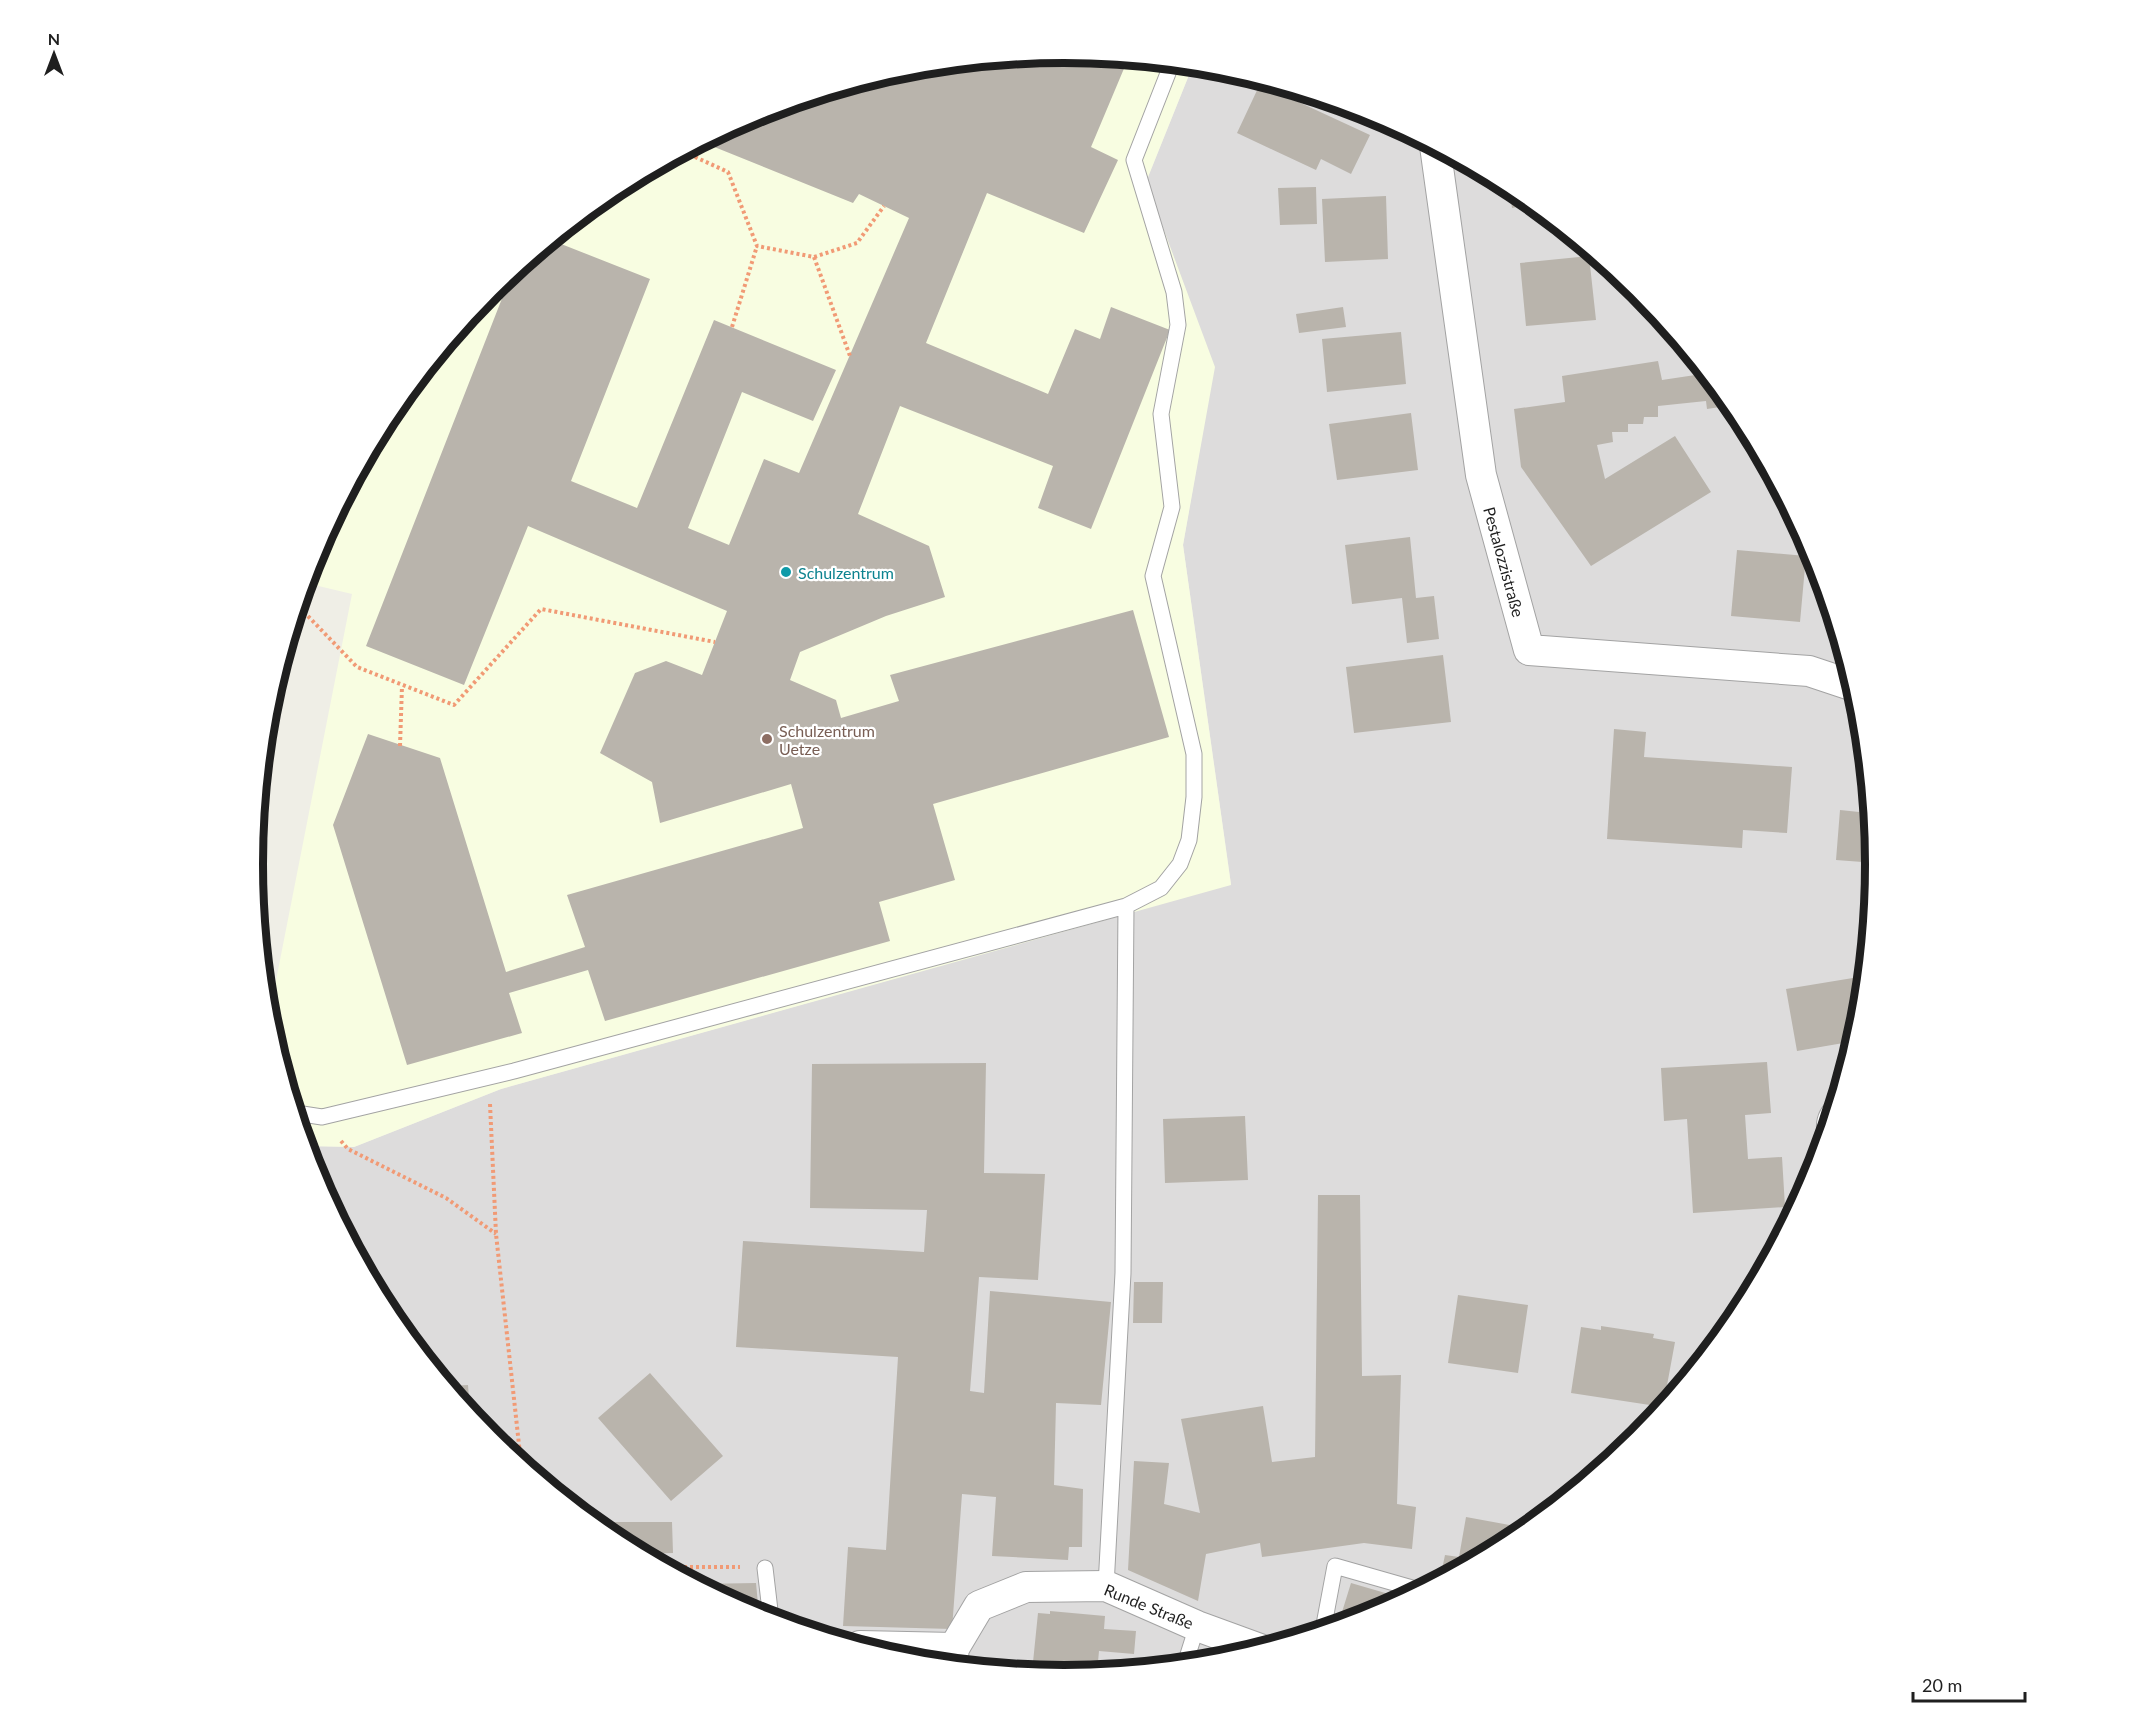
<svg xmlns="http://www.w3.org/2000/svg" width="2129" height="1728" viewBox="0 0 2129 1728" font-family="Lato,sans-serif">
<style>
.residential{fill:#dddcdc}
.education{fill:#f8fde1}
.building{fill:#b9b4ac}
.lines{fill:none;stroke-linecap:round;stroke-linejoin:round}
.lane-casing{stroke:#a3a3a3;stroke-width:17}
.street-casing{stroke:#a3a3a3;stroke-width:32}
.path{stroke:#f19a75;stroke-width:4;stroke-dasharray:3 3;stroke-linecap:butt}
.lane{stroke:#fff;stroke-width:15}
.street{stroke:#fff;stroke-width:30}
.culture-dot{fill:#0f9aa8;stroke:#fff;stroke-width:2}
.education-dot{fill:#8d6e63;stroke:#fff;stroke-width:2}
.labels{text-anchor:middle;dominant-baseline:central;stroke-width:4.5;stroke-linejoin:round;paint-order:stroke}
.street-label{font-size:16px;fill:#1f1f1f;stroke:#fff}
.culture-label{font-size:16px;fill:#0d838f;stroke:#fff;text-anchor:start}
.education-label{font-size:16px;fill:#785e54;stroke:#fff;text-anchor:start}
.rim{fill:none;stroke:#1f1f1f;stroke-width:8}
</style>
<rect width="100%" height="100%" fill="#efeee6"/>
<path class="residential" d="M 1193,65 L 1223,68 L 1375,114 L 1516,189 L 1639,290 L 1739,413 L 1814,554 L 1860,706 L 1876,864 L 1860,1023 L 1814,1175 L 1739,1315 L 1638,1438 L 1515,1539 L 1375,1614 L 1222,1660 L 1065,1675 L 906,1660 L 754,1614 L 613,1539 L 490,1438 L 390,1315 L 315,1174 L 306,1146 L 354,1147 L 501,1089 L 1231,884 L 1183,545 L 1214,367 L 1146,182 Z"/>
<path class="education" d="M 1065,53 L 1193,65 L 1146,182 L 1215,367 L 1183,545 L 1231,885 L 501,1089 L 354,1147 L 306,1146 L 268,1021 L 352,594 L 306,583 L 315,553 L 390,413 L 491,290 L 614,189 L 754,114 L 907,68 Z"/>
<path class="building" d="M 1065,53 L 1128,59 L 1091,147 L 1118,160 L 1084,233 L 987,193 L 926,343 L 1048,394 L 1075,329 L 1100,339 L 1111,307 L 1170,330 L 1091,529 L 1038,508 L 1053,466 L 900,406 L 858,514 L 929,546 L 945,597 L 886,616 L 800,652 L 790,680 L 836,700 L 841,718 L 899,701 L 890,675 L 1133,610 L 1169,737 L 933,804 L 955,880 L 879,902 L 890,941 L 605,1021 L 588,970 L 509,993 L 522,1033 L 407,1065 L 333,825 L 368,734 L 440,758 L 506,972 L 585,947 L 567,895 L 803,828 L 791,784 L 660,823 L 652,782 L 600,753 L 635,673 L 666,661 L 702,675 L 727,611 L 528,526 L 464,685 L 366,646 L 512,273 L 551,240 L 650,279 L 571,481 L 637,508 L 714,320 L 836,370 L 813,421 L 742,392 L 688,528 L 729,545 L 764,459 L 799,473 L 909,218 L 859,194 L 853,203 L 702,142 L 754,114 L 907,68 Z
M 1260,84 L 1370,135 L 1351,174 L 1321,159 L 1316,170 L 1237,133 Z
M 1509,186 L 1516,189 L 1533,204 L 1512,208 Z
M 1316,187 L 1317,224 L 1280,225 L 1278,188 Z
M 1386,196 L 1388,259 L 1325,262 L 1322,199 Z
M 1589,256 L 1596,320 L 1526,326 L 1520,263 Z
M 1343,307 L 1346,327 L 1299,333 L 1296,314 Z
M 1401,332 L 1406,384 L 1327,392 L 1322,339 Z
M 1658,361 L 1662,380 L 1702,374 L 1701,367 L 1733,405 L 1707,409 L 1706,401 L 1658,406 L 1658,417 L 1644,417 L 1643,424 L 1628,424 L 1628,432 L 1612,432 L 1613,442 L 1597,445 L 1605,479 L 1675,436 L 1711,492 L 1591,566 L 1521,467 L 1514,409 L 1565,402 L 1562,376 Z
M 1411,413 L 1418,470 L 1337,480 L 1329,424 Z
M 1410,537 L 1416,598 L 1434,596 L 1439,639 L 1407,643 L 1402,598 L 1352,604 L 1345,545 Z
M 1737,550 L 1806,556 L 1800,622 L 1731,616 Z
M 1443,655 L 1451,722 L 1354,733 L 1346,667 Z
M 1614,729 L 1646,732 L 1644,757 L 1792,767 L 1787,833 L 1743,830 L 1742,848 L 1607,839 Z
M 1862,772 L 1867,772 L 1876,863 L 1836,860 L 1840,810 L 1859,812 Z
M 1865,976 L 1860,1023 L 1855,1041 L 1797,1051 L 1786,989 Z
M 1767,1062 L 1771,1113 L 1745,1115 L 1748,1159 L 1782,1157 L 1785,1207 L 1693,1213 L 1687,1119 L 1664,1121 L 1661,1068 Z
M 986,1063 L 984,1173 L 1045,1174 L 1038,1280 L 979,1277 L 970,1391 L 984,1393 L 990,1291 L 1111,1302 L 1101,1405 L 1056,1403 L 1054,1485 L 1083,1489 L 1082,1547 L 1069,1547 L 1068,1560 L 992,1556 L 996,1497 L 962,1494 L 952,1629 L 843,1626 L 848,1547 L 886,1550 L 898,1357 L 736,1347 L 743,1241 L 924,1252 L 927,1210 L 810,1208 L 812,1064 Z
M 1245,1116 L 1248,1180 L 1165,1183 L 1163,1119 Z
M 1318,1195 L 1360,1195 L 1362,1376 L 1401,1375 L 1397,1504 L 1416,1507 L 1412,1549 L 1364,1543 L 1262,1557 L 1260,1543 L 1206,1554 L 1198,1601 L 1128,1570 L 1134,1461 L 1169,1463 L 1164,1504 L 1200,1513 L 1181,1419 L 1263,1406 L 1272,1462 L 1315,1457 Z
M 1134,1282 L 1163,1282 L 1162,1323 L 1133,1323 Z
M 1458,1295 L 1528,1305 L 1518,1373 L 1448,1363 Z
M 1601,1326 L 1654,1334 L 1653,1338 L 1675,1342 L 1663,1407 L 1571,1393 L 1581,1327 L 1601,1330 Z
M 650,1373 L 723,1456 L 671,1501 L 598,1418 Z
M 468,1385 L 470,1412 L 448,1386 Z
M 1466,1517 L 1515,1526 L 1512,1541 L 1440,1579 L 1445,1555 L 1459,1557 Z
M 614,1522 L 672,1522 L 673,1553 L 642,1554 L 615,1539 Z
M 756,1583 L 759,1615 L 699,1584 Z
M 1351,1583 L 1399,1597 L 1397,1602 L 1375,1614 L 1338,1625 Z
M 1050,1611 L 1105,1616 L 1104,1629 L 1136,1631 L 1134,1654 L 1099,1651 L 1097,1672 L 1064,1676 L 1032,1672 L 1038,1613 L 1050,1614 Z"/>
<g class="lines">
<g class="lane-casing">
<path id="lane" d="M 296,1113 L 322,1117 L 514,1071 L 1126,906 L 1161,888 L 1180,864 L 1189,840 L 1194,797 L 1194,754 L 1153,576 L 1172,507 L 1161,414 L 1178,325 L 1174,292 L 1134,160 L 1172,63
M 1826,1137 C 1822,1123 1825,1113 1836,1104
M 765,1568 L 771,1619
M 1106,1586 L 1123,1273 L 1126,906
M 1323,1630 L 1335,1566 L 1419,1590
M 1185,1664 L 1197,1626"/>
</g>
<g class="street-casing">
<g id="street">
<path id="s1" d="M 1435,146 L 1481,475 L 1529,650 L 1809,671 L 1854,686"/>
<path d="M 860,1646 L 954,1648"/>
<path d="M 952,1664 L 954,1648 L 979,1606 L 1026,1587 L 1106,1586 L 1197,1626 L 1260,1649"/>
</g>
</g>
<path class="path" d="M 684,152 L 728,172 L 757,246 L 814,257 L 857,243 L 884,206
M 814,257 L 850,356
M 732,327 L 757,246
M 319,546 L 322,541
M 298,610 L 304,612 L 357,667 L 454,705 L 541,609 L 715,642
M 400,746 L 402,686
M 490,1104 L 496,1234 L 521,1463
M 341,1141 L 348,1149 L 446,1198 L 496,1234
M 666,1567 L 740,1567"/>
<use href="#lane" class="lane"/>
<use href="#street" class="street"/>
</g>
<circle class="culture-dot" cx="786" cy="572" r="6"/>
<circle class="education-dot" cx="767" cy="739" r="6"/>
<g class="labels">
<g class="street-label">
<text stroke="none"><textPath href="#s1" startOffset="422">Pestalozzistraße</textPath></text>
<text transform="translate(1149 1606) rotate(22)">Runde Straße</text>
</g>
<g class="culture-label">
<text x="798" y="572">Schulzentrum</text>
</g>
<g class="education-label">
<text x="779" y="730">Schulzentrum<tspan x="779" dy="18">Uetze</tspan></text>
</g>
</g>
<path d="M0 0H2129V1728H0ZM263 864a801 801 0 1 1 1602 0a801 801 0 1 1-1602 0Z" fill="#fff" fill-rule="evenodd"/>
<path class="rim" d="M263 864a801 801 0 1 1 1602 0a801 801 0 1 1-1602 0Z"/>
<g transform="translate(54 54)" stroke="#ffffff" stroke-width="4.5" paint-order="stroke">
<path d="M0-4.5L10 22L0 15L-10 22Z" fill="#1f1f1f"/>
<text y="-9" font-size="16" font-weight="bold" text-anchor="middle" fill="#1f1f1f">N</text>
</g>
<path d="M1913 1692v9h112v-9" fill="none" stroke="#1f1f1f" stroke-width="3"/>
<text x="1922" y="1692" font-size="18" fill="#1f1f1f" stroke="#ffffff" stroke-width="4.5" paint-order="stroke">20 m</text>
</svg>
